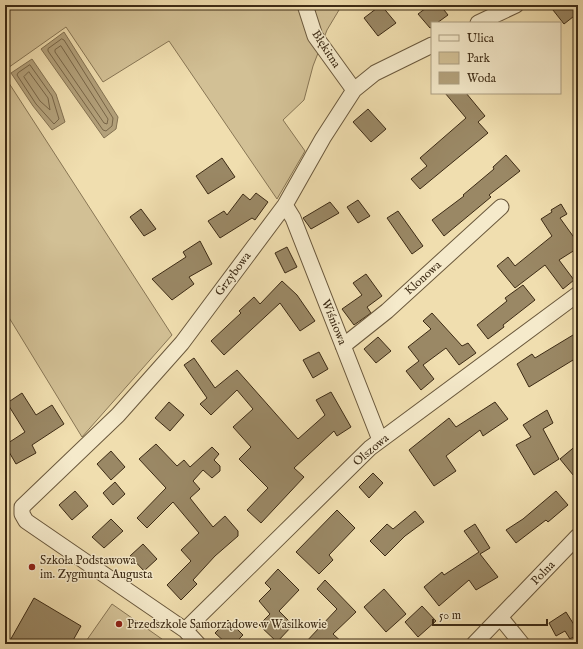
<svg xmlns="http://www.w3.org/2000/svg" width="583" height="649" viewBox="0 0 583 649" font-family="'IM FELL English',serif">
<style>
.green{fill:#d2c095;stroke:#887655}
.water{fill:#b3a17b;stroke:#847252}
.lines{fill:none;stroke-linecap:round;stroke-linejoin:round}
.shore{stroke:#786648;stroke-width:1}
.building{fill:#9a8865;stroke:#3d2b15}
.minor-casing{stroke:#6a583c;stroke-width:17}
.minor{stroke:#f5eacb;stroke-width:15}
.poi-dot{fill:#8f2418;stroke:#f5eacb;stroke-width:1.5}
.labels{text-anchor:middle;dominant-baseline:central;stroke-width:3;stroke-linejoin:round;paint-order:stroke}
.street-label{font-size:12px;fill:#3d2b15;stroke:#f5eacb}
.poi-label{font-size:12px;fill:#3d2b15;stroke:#f5eacb;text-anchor:start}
</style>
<rect width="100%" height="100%" fill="#f0deaf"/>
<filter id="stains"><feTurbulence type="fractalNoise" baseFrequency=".005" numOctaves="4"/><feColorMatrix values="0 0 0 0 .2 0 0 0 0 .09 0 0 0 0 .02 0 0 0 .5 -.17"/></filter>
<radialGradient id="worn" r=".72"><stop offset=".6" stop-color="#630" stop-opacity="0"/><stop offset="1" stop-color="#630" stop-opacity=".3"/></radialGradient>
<path class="green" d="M 5,5 L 342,5 L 327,30 L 313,66 L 304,100 L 283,120 L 305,151 L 277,199 L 169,41 L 103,82 L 66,27 L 5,70 Z
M 5,77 L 172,335 L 82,437 L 5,311 Z
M 112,604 L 169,644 L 84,644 Z"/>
<path class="water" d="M 64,32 L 118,117 L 116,129 L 104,138 L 41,49 Z
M 32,59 L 56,94 L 65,122 L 52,130 L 33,106 L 11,73 Z"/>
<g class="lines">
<path class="shore" d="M 62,39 L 64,40 L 113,118 L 112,126 L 106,131 L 103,130 L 48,51 L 48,49 Z
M 61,46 L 108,119 L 107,124 L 104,123 L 55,52 L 55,50 Z
M 30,65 L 52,96 L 59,119 L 54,124 L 36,104 L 17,75 L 18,73 Z
M 29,72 L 48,98 L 50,110 L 40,101 L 24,77 Z"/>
</g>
<path class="building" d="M 381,5 L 396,23 L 378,36 L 364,18 Z
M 430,5 L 440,5 L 448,15 L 437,23 L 432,23 L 432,27 L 430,28 L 418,14 Z
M 549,5 L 578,5 L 578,13 L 564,24 Z
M 445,93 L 466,93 L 485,116 L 478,122 L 488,133 L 420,189 L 411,179 L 427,166 L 420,158 L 466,118 Z
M 368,109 L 386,129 L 371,142 L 353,122 Z
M 506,155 L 520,171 L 489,195 L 491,197 L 444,236 L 432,220 L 464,196 L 463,195 L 494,169 L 493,167 Z
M 222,158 L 235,177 L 208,194 L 196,176 Z
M 256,193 L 268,202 L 255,220 L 252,218 L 220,238 L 208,221 L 224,211 L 227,215 L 243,194 L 250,200 Z
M 358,200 L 370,216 L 358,223 L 347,207 Z
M 330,202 L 339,213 L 311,229 L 303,218 Z
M 561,204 L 567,214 L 560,218 L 578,243 L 578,248 L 559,260 L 574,280 L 563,289 L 545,265 L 515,288 L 497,266 L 508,257 L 515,266 L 552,236 L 541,219 L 552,212 L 551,210 Z
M 141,209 L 156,229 L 144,236 L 130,217 Z
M 398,211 L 423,246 L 412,254 L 387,218 Z
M 200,241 L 212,264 L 189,277 L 194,284 L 172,300 L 152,279 L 186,257 L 183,252 Z
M 287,247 L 297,267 L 285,273 L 275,253 Z
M 366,274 L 382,296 L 367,307 L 371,313 L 354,325 L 342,309 L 362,295 L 353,283 Z
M 282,281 L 297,295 L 315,321 L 300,331 L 280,303 L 224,355 L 211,341 L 241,313 L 239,311 L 254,297 L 260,304 Z
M 523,285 L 535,300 L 503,325 L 504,327 L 488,339 L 477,325 L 507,301 L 505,298 Z
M 432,313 L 462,346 L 468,343 L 476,353 L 459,365 L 446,348 L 423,365 L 434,379 L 421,390 L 406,371 L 419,361 L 408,347 L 431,329 L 423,321 Z
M 578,332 L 578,357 L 529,387 L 517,364 L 532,354 L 535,358 Z
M 378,337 L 391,351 L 376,363 L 364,349 Z
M 319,352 L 328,369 L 313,378 L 303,360 Z
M 194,358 L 215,388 L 237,370 L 298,439 L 325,415 L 316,400 L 331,392 L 351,427 L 337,436 L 334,431 L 294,468 L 304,477 L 261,523 L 247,510 L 268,488 L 239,459 L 251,447 L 233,427 L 253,409 L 237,390 L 211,415 L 200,404 L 207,398 L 184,365 Z
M 22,393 L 36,415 L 52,405 L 64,424 L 32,445 L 36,453 L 16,464 L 5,445 L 25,432 L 7,403 Z
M 169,402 L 184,415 L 170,431 L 155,418 Z
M 495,402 L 508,419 L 483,436 L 480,430 L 446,456 L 456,471 L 434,486 L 409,450 L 449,418 L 456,427 Z
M 547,410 L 553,423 L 543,429 L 559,459 L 534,475 L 516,445 L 531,437 L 523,425 Z
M 156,444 L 177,466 L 184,460 L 190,467 L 212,447 L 219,454 L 214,460 L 220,466 L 220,471 L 212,478 L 203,470 L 193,481 L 200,489 L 190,498 L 213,527 L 225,516 L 238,531 L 238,536 L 215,556 L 193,580 L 197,584 L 181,600 L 167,585 L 191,561 L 181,550 L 199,533 L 173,502 L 147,528 L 137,518 L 166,488 L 139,459 Z
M 578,444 L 578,481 L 560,459 Z
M 111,451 L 125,467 L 111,480 L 97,464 Z
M 373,473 L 383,483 L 369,498 L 359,487 Z
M 115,482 L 125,494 L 113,505 L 103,493 Z
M 75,491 L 88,506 L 72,520 L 59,505 Z
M 556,491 L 568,505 L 548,522 L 546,520 L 516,543 L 506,530 L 523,519 Z
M 337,510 L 355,528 L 329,555 L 333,560 L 319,574 L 296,552 Z
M 415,511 L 424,522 L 405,536 L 385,556 L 370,541 L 387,524 L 393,529 Z
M 111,519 L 123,531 L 104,548 L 92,537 Z
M 475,524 L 490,548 L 480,554 L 498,577 L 476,590 L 469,580 L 439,606 L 424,587 L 442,572 L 444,575 L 479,552 L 464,531 Z
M 143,544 L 157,559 L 144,571 L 130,556 Z
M 278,569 L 299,590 L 279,611 L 293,625 L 277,642 L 259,625 L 270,614 L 259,601 L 271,589 L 265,583 Z
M 325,580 L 356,612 L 333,634 L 344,644 L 304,644 L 337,609 L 317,589 Z
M 384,589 L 406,614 L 386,632 L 364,607 Z
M 34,598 L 81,626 L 71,644 L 8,644 Z
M 422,606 L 436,621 L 418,637 L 405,622 Z
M 566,612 L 578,631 L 578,634 L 570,639 L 565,631 L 556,636 L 549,623 Z
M 228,620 L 243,635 L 234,644 L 227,644 L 215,633 Z"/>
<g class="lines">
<g class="minor-casing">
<path id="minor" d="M 305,5 L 315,36 L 354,90
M 478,23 L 516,5
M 285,205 L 293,218 L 380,440
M 343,346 L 387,311 L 501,207
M 500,617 L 522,644
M 185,630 L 370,448 L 578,294
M 198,644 L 185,630 L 26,521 L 22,514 L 22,507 L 118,415 L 182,343 L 285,205 L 323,138 L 354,90 L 375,73 L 432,45
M 474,644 L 578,536"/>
</g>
<use href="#minor" class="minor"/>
</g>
<g class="poi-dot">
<circle cx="32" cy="567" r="4"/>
<circle cx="119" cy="624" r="4"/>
</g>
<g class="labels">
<g class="street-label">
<text transform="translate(326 49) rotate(57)">Błękitna</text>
<text transform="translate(233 274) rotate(-53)">Grzybowa</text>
<text transform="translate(423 278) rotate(-42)">Klonowa</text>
<text transform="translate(334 322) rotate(68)">Wiśniowa</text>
<text transform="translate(371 450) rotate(-40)">Olszowa</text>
<text transform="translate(543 573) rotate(-46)">Polna</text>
</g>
<g class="poi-label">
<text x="40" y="560">Szkoła Podstawowa<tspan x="40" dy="14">im. Zygmunta Augusta</tspan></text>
<text x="127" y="624">Przedszkole Samorządowe w Wasilkowie</text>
</g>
</g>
<rect width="583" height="649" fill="none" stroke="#f0deaf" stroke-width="20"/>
<rect x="6" y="6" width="571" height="637" fill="none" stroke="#3d2b15" stroke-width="2"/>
<rect x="10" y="10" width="563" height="629" fill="none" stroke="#3d2b15"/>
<rect x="431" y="22" width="130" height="72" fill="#f5eacb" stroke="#ab9e82"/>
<rect x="439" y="35" width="20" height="6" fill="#f5eacb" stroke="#ab9e82"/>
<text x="467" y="42" font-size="12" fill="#3d2b15">Ulica</text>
<rect x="439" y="52" width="20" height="12" fill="#d2c095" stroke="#ab9e82"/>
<text x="467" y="62" font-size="12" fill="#3d2b15">Park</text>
<rect x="439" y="72" width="20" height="12" fill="#b3a17b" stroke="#ab9e82"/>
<text x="467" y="82" font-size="12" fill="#3d2b15">Woda</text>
<path d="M433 619v6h114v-6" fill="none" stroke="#3d2b15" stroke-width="2"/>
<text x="439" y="619" font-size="12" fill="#3d2b15" stroke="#f5eacb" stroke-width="3" paint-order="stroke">50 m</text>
<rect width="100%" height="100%" filter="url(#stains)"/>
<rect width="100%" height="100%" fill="url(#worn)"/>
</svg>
